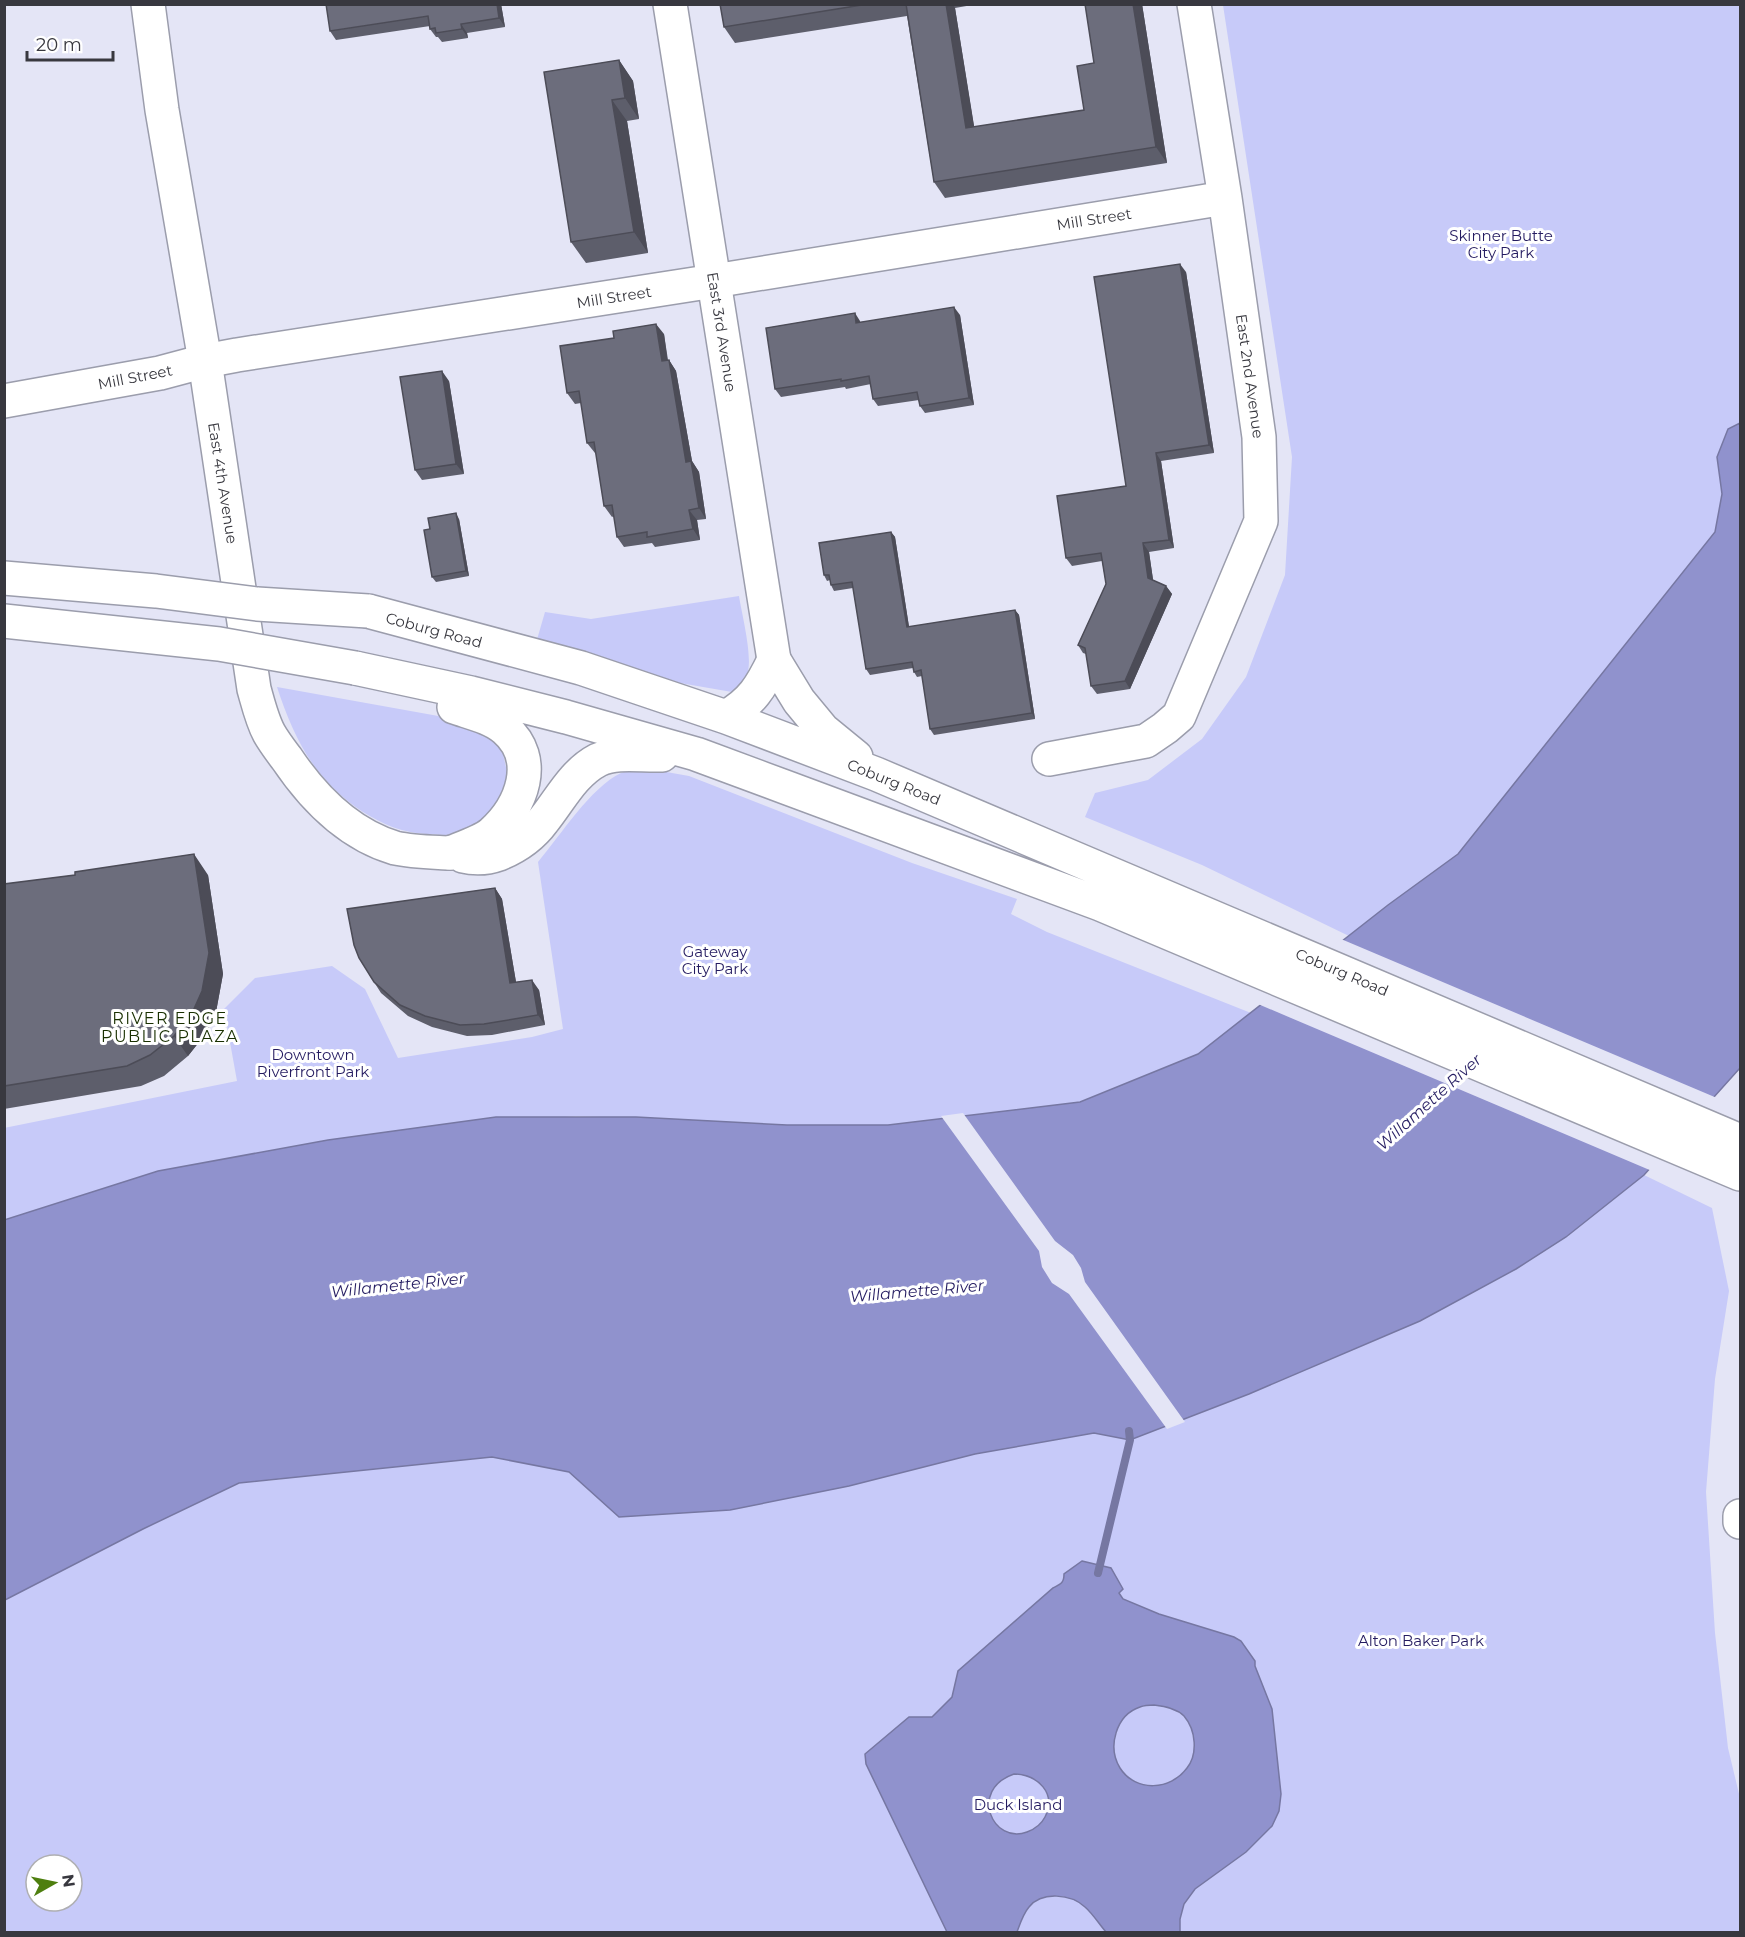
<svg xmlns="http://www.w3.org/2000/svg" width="1745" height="1937" viewBox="0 0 1745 1937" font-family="Montserrat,sans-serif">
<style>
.green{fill:#c7caf9;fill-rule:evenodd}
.water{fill:#9092cd;stroke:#7677a2;stroke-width:1.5;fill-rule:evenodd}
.pier{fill:#e4e5f6}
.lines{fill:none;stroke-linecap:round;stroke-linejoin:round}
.stream{stroke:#7677a2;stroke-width:8}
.street-casing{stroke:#9b9dac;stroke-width:36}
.secondary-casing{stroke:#9b9dac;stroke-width:36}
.primary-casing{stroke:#9b9dac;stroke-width:36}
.street{stroke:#fff;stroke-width:33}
.secondary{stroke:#fff;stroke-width:33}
.primary{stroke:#fff;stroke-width:33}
.primary-bridge-casing{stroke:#9b9dac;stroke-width:36;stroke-linecap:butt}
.primary-bridge{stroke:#fff;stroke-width:33}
.wall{fill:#5d5e6b}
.shaded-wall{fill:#4c4c57}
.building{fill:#6c6d7c;stroke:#4c4c57;stroke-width:1.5}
.labels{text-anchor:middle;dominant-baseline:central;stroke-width:6;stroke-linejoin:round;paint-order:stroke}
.street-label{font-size:15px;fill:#38383f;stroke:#fff}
.park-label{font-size:15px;fill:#241b60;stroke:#fff}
.neighbourhood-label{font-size:16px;letter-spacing:1.5px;fill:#193000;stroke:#fff}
.water-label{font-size:16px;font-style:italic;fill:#251d62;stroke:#fff}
</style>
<rect width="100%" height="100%" fill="#e4e5f6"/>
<path class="green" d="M 1223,5 L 1740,5 L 1740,423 L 1728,429 L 1717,457 L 1722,494 L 1715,532 L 1458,854 L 1349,936 L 1202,865 L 1085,817 L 1095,793 L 1148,780 L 1202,739 L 1246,677 L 1285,575 L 1292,457 Z
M 739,596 C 742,615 752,653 748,671 C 746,680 740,687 732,692 L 680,683 L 536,643 L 545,612 L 591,619 Z
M 277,687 L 455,719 L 494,738 L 503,754 L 508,776 L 498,813 C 489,819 478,829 467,832 C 455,836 438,835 426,834 C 403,833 382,824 363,812 C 315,781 294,739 277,687 Z
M 644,768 L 689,776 L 912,863 L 1017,899 L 1011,914 L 1047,932 L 1251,1013 L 1198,1054 L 1080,1102 L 888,1125 L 787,1125 L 576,1116 L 328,1140 L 158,1171 L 5,1220 L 4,1128 L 237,1081 L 224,1009 L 255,978 L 332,966 L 365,989 L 398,1058 L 532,1037 L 563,1029 L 538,862 C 560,836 591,787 621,773 C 628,770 637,769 644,768 Z
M 1644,1175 L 1712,1208 L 1729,1291 L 1715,1379 L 1706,1492 L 1715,1633 L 1728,1748 L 1740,1798 L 1740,1932 L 5,1932 L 4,1600 L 143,1529 L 239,1483 L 276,1480 L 493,1442 L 679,1513 L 730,1510 L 1516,1269 L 1566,1237 ZM 36,1865 L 72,1865 L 72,1901 L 36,1901 Z"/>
<path class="water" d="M 1740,423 L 1740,1068 L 1644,1175 L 1566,1237 L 1516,1269 L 1420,1321 L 1249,1394 L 1130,1440 L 1094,1433 L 975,1454 L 849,1486 L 730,1510 L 619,1517 L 569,1472 L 492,1457 L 239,1483 L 143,1529 L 5,1600 L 4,1220 L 158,1171 L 328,1140 L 496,1117 L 636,1117 L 787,1125 L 888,1125 L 1080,1102 L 1198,1054 L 1388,905 L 1458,854 L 1715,532 L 1722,494 L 1717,457 L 1728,429 Z
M 1082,1561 L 1111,1568 L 1123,1589 L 1119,1593 L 1123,1599 L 1159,1614 L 1234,1637 L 1241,1641 L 1255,1661 L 1255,1666 L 1272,1709 L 1281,1794 L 1279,1811 L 1272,1826 L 1246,1852 L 1195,1889 L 1184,1904 L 1180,1919 L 1180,1932 L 1106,1932 C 1099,1924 1093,1914 1085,1907 C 1071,1894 1042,1891 1029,1907 C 1023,1914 1020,1924 1017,1932 L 947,1932 L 866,1764 L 865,1754 L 909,1717 L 932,1717 L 952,1697 L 958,1671 L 1053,1588 C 1061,1584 1064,1583 1064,1574 ZM 1154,1705 C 1164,1706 1177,1709 1184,1716 C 1196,1730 1198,1754 1187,1768 C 1171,1790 1136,1793 1120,1768 C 1107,1747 1116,1715 1140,1707 C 1145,1705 1150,1705 1154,1705 ZM 1014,1774 C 1038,1775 1057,1793 1045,1817 C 1041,1825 1035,1829 1027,1832 C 993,1845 968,1790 1014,1774 Z"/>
<path class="pier" d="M 1341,939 L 1717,1098 L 1652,1171 L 1258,1004 Z
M 963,1113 L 1055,1241 L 1073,1255 L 1081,1268 L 1085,1282 L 1185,1422 L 1167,1429 L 1069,1294 L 1052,1283 L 1042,1267 L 1039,1251 L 941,1116 Z"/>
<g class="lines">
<path class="stream" d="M 1098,1573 L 1130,1440 L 1129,1431"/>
<g class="street-casing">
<path id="street" d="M 4,401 L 160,373 L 205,361 L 237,355 L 714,281 L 1225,198
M 1049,759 L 1146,741 L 1165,728 L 1179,716 L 1261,521 L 1259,437 L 1225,198 L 1194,4"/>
</g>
<g class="secondary-casing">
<path id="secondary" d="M 148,4 L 162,110 L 205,361 L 254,689 C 258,703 262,720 269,733 C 274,742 281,751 287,759 C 314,799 348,834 395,848 C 413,852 432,852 450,853
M 670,4 L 774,660
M 1740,1516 L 1740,1522"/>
</g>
<g class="primary-casing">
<path id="primary" d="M 368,611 L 581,668 L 726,717 L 876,774 L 1740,1141
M 774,660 L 799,701 L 823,730 L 856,757
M 355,668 L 471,693 L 566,717 L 696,754 L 785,787 L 1100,904 L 1740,1174
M 726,717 C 752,702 761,687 774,660
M 450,853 C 462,848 483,841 492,833 C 522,806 540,759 505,729 C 491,717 471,713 454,707
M 463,856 C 475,859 488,858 499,854 C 516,847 532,836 543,821 C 560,800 573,773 598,760 C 617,751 641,756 662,755"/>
</g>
<use href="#street" class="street"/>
<use href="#secondary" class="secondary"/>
<use href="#primary" class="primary"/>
<g class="primary-bridge-casing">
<path id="primary-bridge" d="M 4,578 L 156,591 L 257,604 L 368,611
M 4,621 L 219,644 L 355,668"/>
</g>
<use href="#primary-bridge" class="primary-bridge"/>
</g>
<path class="wall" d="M 501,4 L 505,27 L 467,33 L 468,38 L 442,42 L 438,37 L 436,37 L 430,29 L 430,26 L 336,40 L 330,31 Z
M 720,4 L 978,4 L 955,8 L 974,127 L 1084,110 L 1094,63 L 1085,4 L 1142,4 L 1167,163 L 945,198 L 934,182 L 907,16 L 735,43 L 724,27 Z
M 619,60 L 633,81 L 639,119 L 627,121 L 648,253 L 586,263 L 571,242 Z
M 1186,272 L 1214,453 L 1161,461 L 1174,548 L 1149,552 L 1153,580 L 1166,586 L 1172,594 L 1130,689 L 1097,694 L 1091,686 L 1086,654 L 1083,653 L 1078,645 L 1106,584 L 1102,561 L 1072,566 L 1066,558 L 1126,486 Z
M 960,315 L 974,405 L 925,413 L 920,406 L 919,400 L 878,406 L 873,399 L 871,384 L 846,389 L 845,387 L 781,397 L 775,389 L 860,321 L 860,322 Z
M 664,334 L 668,360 L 669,360 L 676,371 L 692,461 L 699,472 L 706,519 L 697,520 L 700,540 L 655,547 L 652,543 L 624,547 L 617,537 L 614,516 L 612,517 L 604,506 L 596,453 L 595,453 L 587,443 L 581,403 L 575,404 L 567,393 Z
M 449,381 L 464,474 L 422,480 L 415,470 Z
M 459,519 L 469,576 L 436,582 L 432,577 L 430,529 Z
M 891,532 L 895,537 L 909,627 L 1015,610 L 1019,615 L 1035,719 L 934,735 L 930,729 L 922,676 L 917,677 L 914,672 L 913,668 L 870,675 L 866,669 L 853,588 L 834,591 L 831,585 L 830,580 L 827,581 L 824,575 Z
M 75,875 L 208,875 L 223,974 L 216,1012 L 207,1032 L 188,1056 L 164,1076 L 141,1086 L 4,1109 L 4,884 Z
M 495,888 L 502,899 L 516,982 L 539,990 L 545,1025 L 492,1035 L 467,1036 L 432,1027 L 408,1016 L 381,993 L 374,982 Z"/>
<path class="shaded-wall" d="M 497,4 L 501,4 L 505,27 L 499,18 Z
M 946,4 L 953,4 L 955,8 L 977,144 L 966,128 Z
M 1133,4 L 1142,4 L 1167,163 L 1156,147 Z
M 461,24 L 467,33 L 468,38 L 462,29 Z
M 619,60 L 633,81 L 639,119 L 625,98 Z
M 612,100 L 627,121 L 648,253 L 634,232 Z
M 1180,264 L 1186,272 L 1214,453 L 1209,445 Z
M 954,307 L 960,315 L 974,405 L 969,398 Z
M 855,313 L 860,321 L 861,330 L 856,323 Z
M 656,324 L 664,334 L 669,372 L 662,361 Z
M 669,360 L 676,371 L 692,461 L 699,472 L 706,519 L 699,508 L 686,462 Z
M 442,371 L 449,381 L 464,474 L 456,464 Z
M 1156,453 L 1161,461 L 1174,548 L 1169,540 Z
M 689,510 L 697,520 L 700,540 L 693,529 Z
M 456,513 L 459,519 L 469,576 L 466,571 Z
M 891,532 L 895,537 L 910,633 L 907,627 Z
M 1143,543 L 1149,552 L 1154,586 L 1148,578 Z
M 1166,586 L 1172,594 L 1130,689 L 1125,681 Z
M 1015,610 L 1019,615 L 1035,719 L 1032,713 Z
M 194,854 L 208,875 L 223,974 L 216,1012 L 207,1032 L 188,1056 L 174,1036 Z
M 495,888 L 502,899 L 518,994 L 510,983 Z
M 532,980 L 539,990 L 545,1025 L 538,1015 Z"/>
<path class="building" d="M 326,4 L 497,4 L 499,18 L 461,24 L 462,29 L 436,33 L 435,28 L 430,29 L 428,16 L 330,31 Z
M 720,4 L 868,4 L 724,27 Z
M 906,4 L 946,4 L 966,128 L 1084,110 L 1077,66 L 1094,63 L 1085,4 L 1133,4 L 1156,147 L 934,182 Z
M 619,60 L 625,98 L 612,100 L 634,232 L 571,242 L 544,72 Z
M 1180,264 L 1209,445 L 1156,453 L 1169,540 L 1143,543 L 1148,578 L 1166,586 L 1125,681 L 1091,686 L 1085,648 L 1078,645 L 1106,584 L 1101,553 L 1066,558 L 1057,496 L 1126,486 L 1094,277 Z
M 954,307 L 969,398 L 920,406 L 917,392 L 873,399 L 869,376 L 841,381 L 841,379 L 775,389 L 766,328 L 855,313 L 856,323 Z
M 656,324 L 662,361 L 669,360 L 686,462 L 691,461 L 699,508 L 689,510 L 693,529 L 647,537 L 647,532 L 617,537 L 612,505 L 604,506 L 594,442 L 587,443 L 579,391 L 567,393 L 560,346 L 614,338 L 613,331 Z
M 442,371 L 456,464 L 415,470 L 400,377 Z
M 456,513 L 466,571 L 432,577 L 424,530 L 430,529 L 428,518 Z
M 891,532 L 907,627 L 1015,610 L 1032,713 L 930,729 L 921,670 L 914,672 L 912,662 L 866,669 L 852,582 L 831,585 L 829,575 L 824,575 L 819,543 Z
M 194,854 L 209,953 L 202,991 L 193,1011 L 174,1036 L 150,1055 L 127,1066 L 4,1086 L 4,884 L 75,875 L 75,872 Z
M 495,888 L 510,983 L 532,980 L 538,1015 L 484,1024 L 460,1025 L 425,1016 L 400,1005 L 374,982 L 359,958 L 354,945 L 347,909 Z"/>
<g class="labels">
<g class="street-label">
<text transform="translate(1094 219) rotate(-9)">Mill Street</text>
<text transform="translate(614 297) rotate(-9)">Mill Street</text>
<text transform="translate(722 332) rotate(81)">East 3rd Avenue</text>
<text transform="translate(1250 376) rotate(82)">East 2nd Avenue</text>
<text transform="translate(135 377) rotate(-11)">Mill Street</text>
<text transform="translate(223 483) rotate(81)">East 4th Avenue</text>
<text transform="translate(434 630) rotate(15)">Coburg Road</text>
<text transform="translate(894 782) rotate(22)">Coburg Road</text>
<text transform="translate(1342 972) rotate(23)">Coburg Road</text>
</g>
<g class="park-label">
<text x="1501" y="235">Skinner Butte<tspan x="1501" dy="17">City Park</tspan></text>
<text x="715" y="951">Gateway<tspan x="715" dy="17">City Park</tspan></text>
<text x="313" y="1054">Downtown<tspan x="313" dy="17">Riverfront Park</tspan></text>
<text x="1421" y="1640">Alton Baker Park</text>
<text x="1018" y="1804">Duck Island</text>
</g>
<g class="neighbourhood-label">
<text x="170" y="1018">RIVER EDGE<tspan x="170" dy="18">PUBLIC PLAZA</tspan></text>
</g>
<g class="water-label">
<text transform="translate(1429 1102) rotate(-42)">Willamette River</text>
<text transform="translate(398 1285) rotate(-6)">Willamette River</text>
<text transform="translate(917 1291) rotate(-5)">Willamette River</text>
</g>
</g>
<rect width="1745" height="1937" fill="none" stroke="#38383f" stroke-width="12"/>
<g transform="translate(54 1883) rotate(81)"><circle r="28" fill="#ffffff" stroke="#afafb2" stroke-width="1.5"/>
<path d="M0-4.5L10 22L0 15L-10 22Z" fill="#4e7f0f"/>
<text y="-9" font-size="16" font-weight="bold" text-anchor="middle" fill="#38383f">N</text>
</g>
<path d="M27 51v9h86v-9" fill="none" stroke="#38383f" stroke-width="3"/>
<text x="36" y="51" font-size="18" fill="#38383f" stroke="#ffffff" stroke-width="4.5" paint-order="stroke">20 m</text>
</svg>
